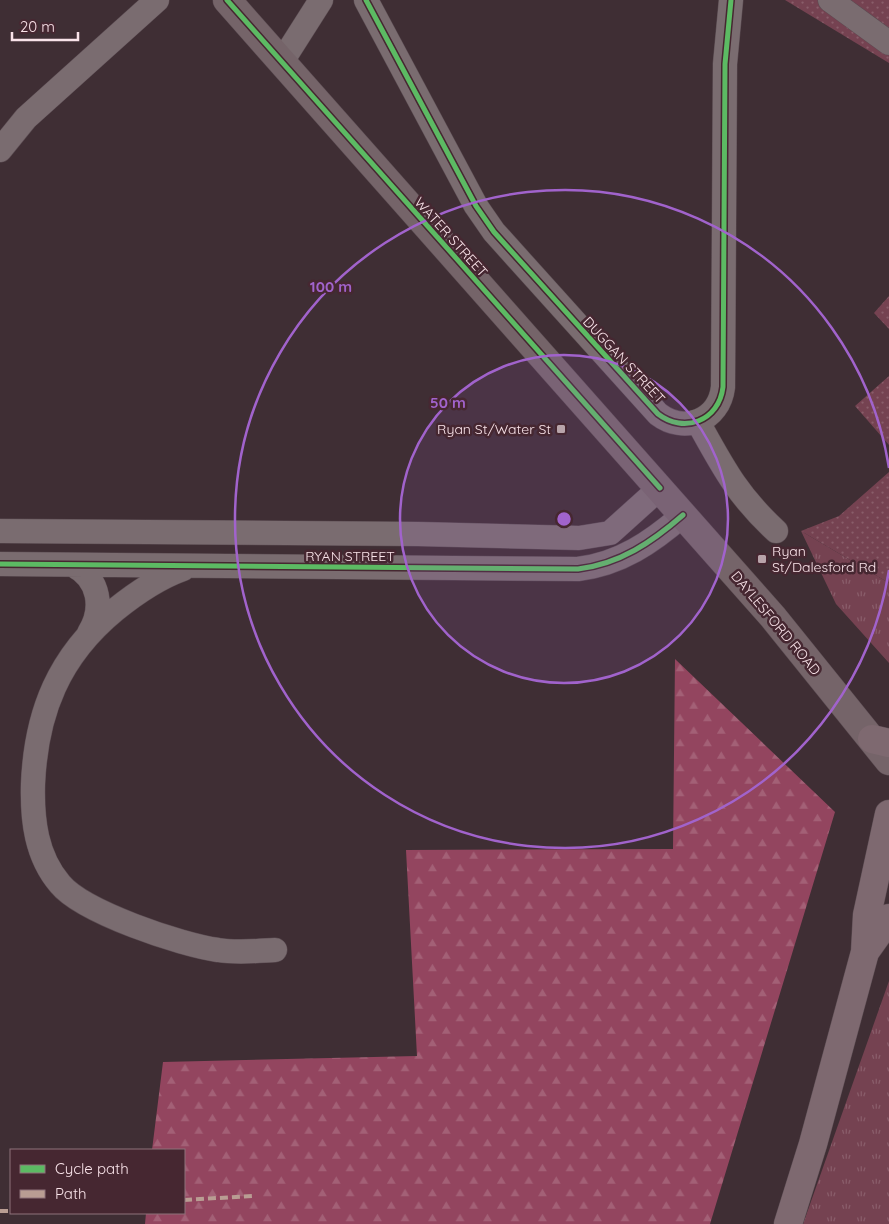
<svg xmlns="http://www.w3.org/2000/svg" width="889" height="1224" viewBox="0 0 889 1224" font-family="Quicksand,sans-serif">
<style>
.grass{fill:url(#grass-tufts)}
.forest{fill:url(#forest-firs)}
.park{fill:url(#park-dots)}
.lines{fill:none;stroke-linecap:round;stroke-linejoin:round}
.minor-casing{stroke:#5b4c52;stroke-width:25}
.major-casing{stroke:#5b4c52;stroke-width:29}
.highway-casing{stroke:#5b4c52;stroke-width:29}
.minor{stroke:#7a6c70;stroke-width:24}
.major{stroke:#756469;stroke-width:28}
.highway{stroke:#7e6970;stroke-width:28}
.quiet{stroke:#b99d93;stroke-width:4;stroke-dasharray:8 4;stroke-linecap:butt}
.cycleway-casing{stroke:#462731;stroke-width:8}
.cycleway{stroke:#5cba63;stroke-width:5}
.ring{fill:none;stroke:#a163cc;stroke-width:2.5}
.poi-dot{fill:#b8a4aa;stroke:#462731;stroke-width:2}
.labels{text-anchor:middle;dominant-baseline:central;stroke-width:5;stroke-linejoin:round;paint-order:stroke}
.street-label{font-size:14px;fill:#f9e3e9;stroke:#462731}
.poi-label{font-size:14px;fill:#f9e3e9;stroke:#462731;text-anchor:end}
.centre{fill:#a163cc;stroke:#462731;stroke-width:2.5}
.ring-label{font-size:15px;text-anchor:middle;font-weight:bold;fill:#a163cc;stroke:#462731;stroke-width:5;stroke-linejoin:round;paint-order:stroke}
</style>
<defs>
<pattern id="grass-tufts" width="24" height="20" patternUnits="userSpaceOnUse" patternTransform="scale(1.25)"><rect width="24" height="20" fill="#754251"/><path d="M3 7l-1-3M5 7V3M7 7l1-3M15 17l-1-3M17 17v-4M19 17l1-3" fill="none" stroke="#895d6a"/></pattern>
<pattern id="forest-firs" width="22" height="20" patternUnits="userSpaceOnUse" patternTransform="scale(1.25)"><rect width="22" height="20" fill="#93455f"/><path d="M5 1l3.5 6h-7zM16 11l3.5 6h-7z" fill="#a36076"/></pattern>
<pattern id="park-dots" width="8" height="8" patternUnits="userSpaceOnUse" patternTransform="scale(1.25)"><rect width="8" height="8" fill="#754251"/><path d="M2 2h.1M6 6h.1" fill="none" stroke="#895d6a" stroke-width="1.8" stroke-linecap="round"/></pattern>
</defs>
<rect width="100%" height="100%" fill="#3f2e34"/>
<path class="grass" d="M 801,531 L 889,583 L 889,663 L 836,604 Z
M 889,981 L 889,1224 L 803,1224 Z"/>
<path class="forest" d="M 675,659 L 835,812 L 710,1224 L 145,1224 L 146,1213 L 184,1213 L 184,1150 L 152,1150 L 163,1062 L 417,1056 L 406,850 L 673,849 Z"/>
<path class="park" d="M 785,0 L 889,0 L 889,63 Z
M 889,296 L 889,329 L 874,313 Z
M 889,376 L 889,445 L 855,406 Z
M 889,472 L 889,583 L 801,531 L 839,516 Z"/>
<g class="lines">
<g class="minor-casing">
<path id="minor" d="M 366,0 L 476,206 L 494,232 L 658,414 C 684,434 719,421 723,387 L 725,64 L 731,0
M 830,0 L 889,43
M 281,63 L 321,0
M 0,150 L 26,118 L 157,0
M 698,422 C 723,467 737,495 776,531
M 0,531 L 418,534 L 579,538 L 610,533 L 660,488
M 0,564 L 578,569 C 620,564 652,542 683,515
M 73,565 C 100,579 104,609 89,633
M 183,569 C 158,578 136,593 115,610 C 59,656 36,712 33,784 C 32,820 36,856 60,884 C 83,912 181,945 218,950 C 237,953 256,951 275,950"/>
</g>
<g class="major-casing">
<path id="major" d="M 227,0 L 773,617 L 889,761"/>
</g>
<g class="highway-casing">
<path id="highway" d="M 872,739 L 889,743
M 865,952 L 889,918
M 788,1224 L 813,1144 L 865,952 L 867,915 L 889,814"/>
</g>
<use href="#minor" class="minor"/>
<use href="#major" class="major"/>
<use href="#highway" class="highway"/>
<path class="quiet" d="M 184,1200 L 252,1196
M 0,1211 L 11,1211"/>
<g class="cycleway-casing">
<path id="cycleway" d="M 227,0 L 660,488
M 366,0 L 476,206 L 494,232 L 658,414 C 684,434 719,421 723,387 L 725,64 L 731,0
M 0,564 L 578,569 C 620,564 652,542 683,515"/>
</g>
<use href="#cycleway" class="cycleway"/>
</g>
<circle cx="564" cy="519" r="164" fill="#a163cc" fill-opacity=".12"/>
<g class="ring">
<circle cx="564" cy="519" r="164"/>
<path d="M889 570A329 329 0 1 1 889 468"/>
</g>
<g class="poi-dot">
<rect x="556" y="424" width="10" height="10" rx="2.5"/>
<rect x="757" y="554" width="10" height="10" rx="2.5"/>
</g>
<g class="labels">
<g class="street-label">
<text transform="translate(451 237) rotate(48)">WATER STREET</text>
<text transform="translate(624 360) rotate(47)">DUGGAN STREET</text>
<text x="350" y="556">RYAN STREET</text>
<text transform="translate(776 623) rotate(50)">DAYLESFORD ROAD</text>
</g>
<g class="poi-label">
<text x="551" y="429">Ryan St/Water St</text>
<text x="772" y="551" text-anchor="start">Ryan<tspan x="772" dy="16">St/Dalesford Rd</tspan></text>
</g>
</g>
<circle cx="564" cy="519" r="8" class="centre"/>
<g class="ring-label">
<text x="331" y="292">100 m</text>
<text x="448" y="408">50 m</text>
</g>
<rect x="10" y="1149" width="175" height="65" fill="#462731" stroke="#8e727b"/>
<rect x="20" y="1165" width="25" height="8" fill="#5cba63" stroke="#8e727b"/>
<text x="55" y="1174" font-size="15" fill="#f9e3e9">Cycle path</text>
<rect x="20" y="1190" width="25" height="8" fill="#b99d93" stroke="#8e727b"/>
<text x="55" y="1199" font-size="15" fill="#f9e3e9">Path</text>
<path d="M12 32v8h66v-8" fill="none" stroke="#f9e3e9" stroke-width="2.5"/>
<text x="20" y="32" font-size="15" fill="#f9e3e9" stroke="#462731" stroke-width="4" paint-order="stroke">20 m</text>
</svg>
